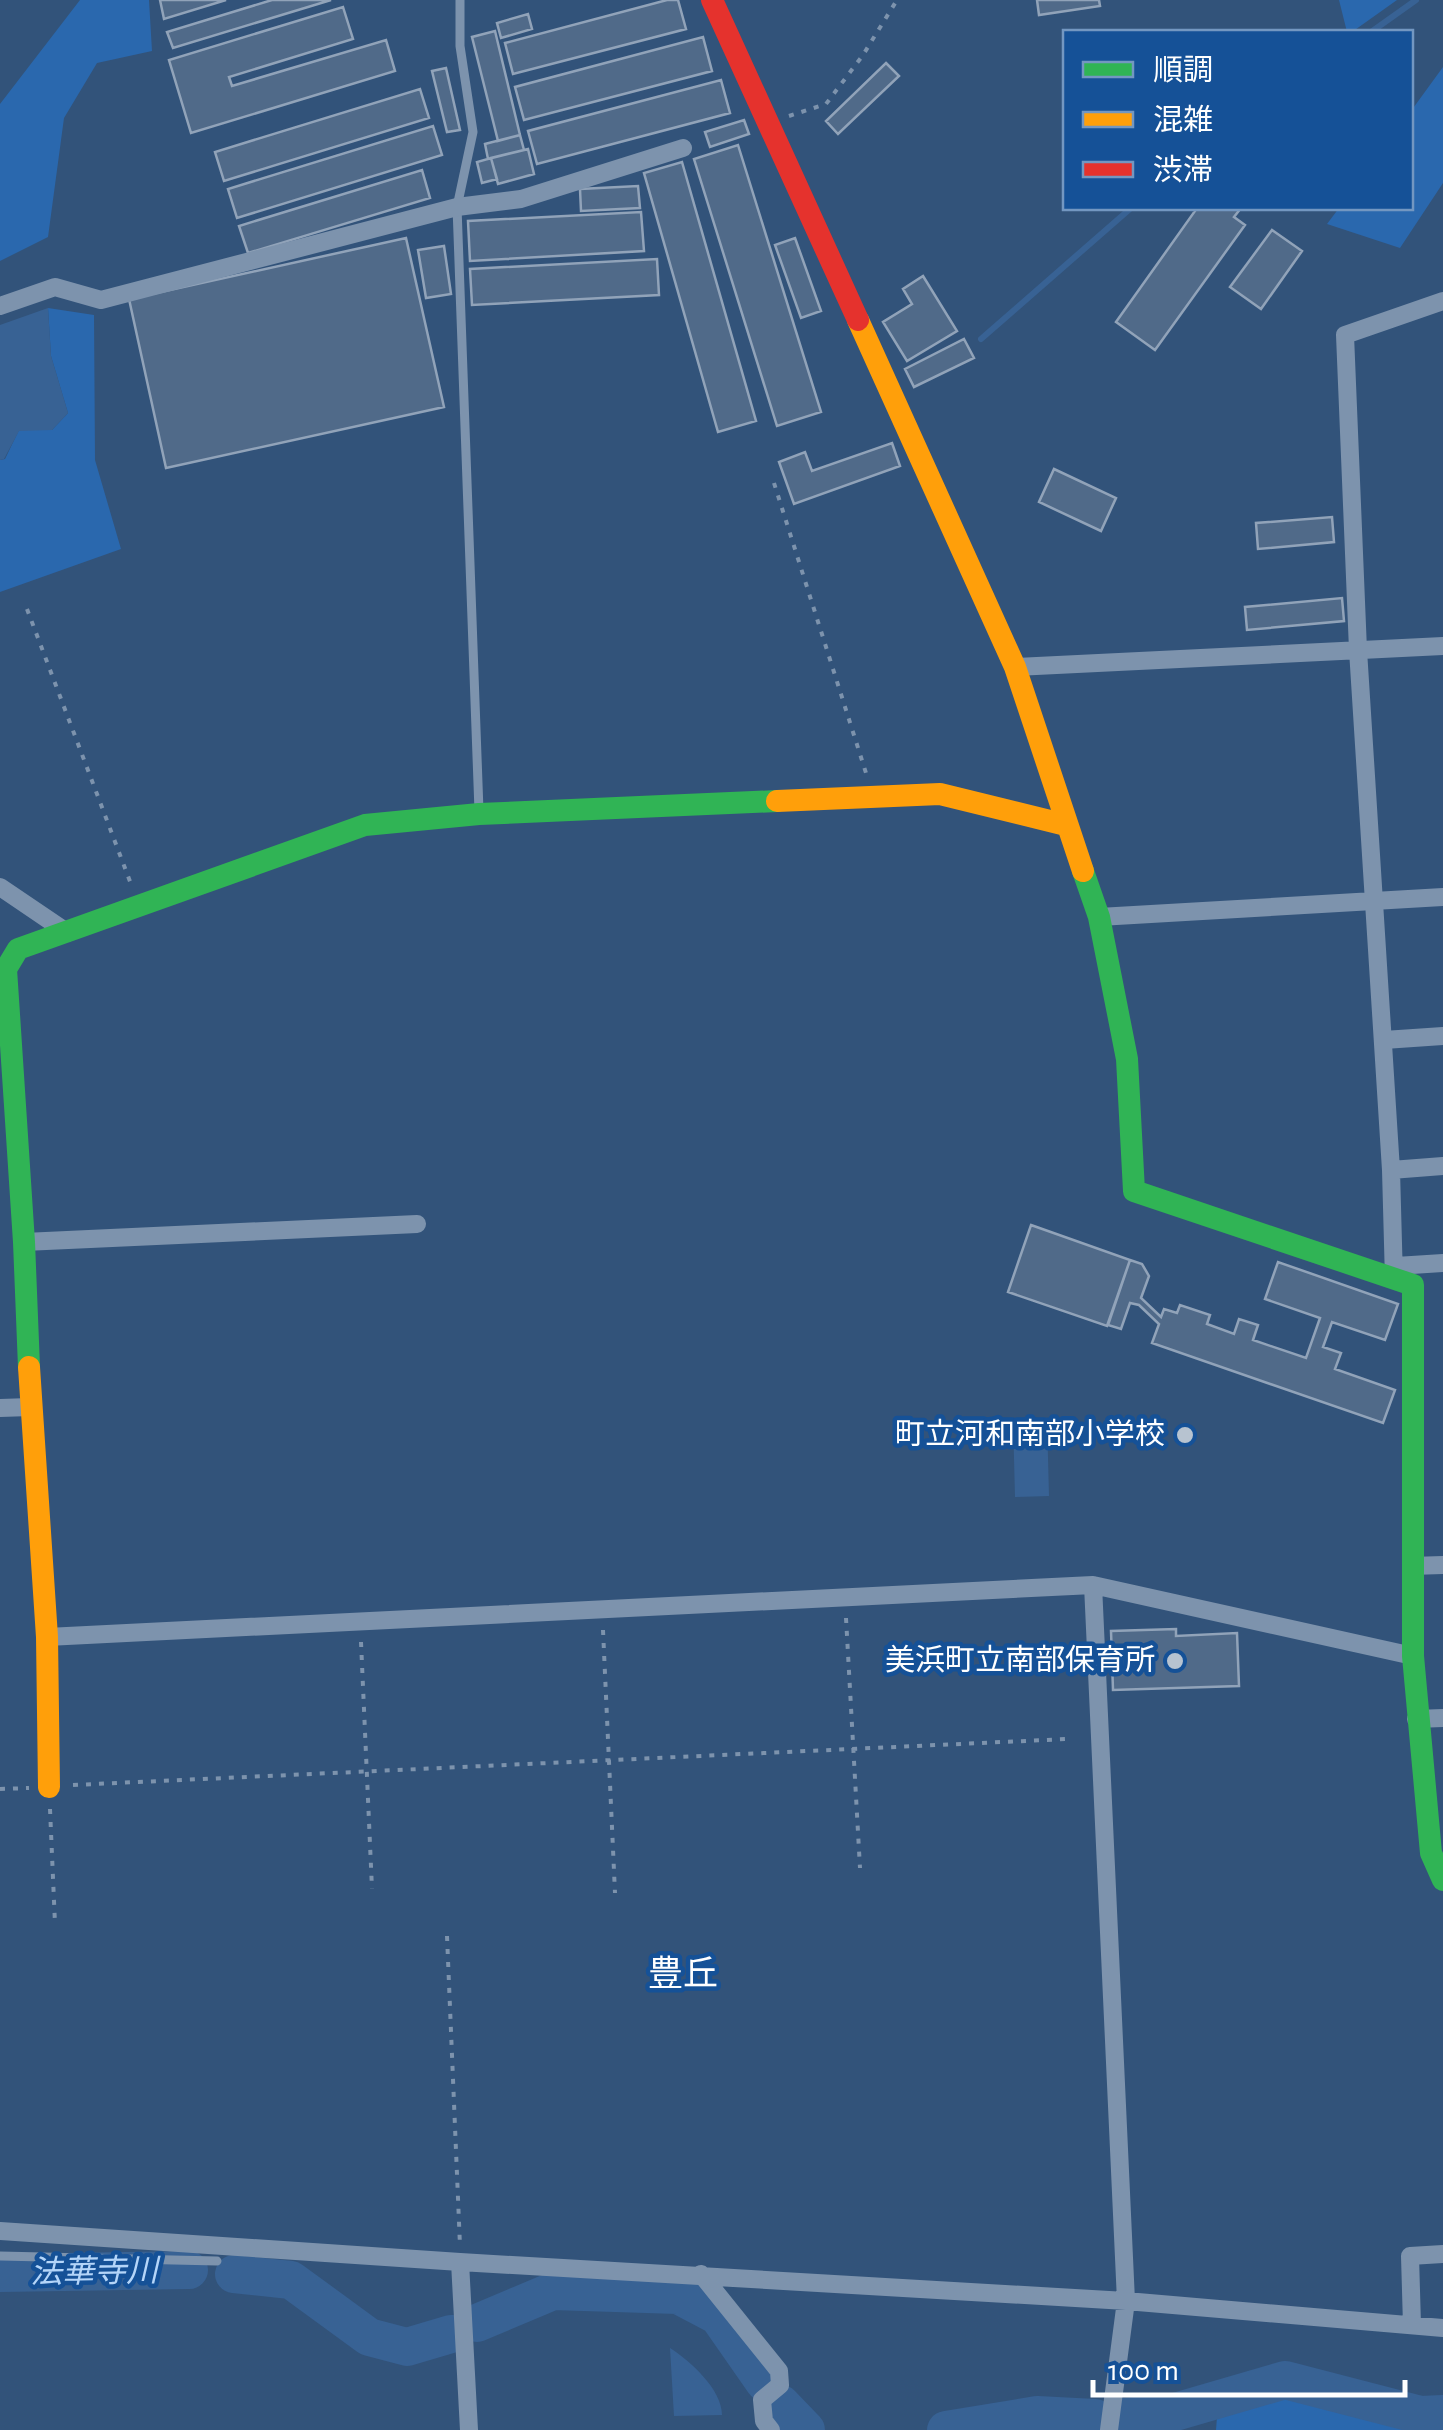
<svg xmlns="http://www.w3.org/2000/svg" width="1443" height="2430" viewBox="0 0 1443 2430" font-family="'Alegreya Sans','Noto Sans JP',sans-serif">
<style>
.green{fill:#2a68ae}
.water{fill:#386294}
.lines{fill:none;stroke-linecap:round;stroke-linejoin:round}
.stream{stroke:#386294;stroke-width:6}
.river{stroke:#386294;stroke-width:38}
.building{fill:#506a89;stroke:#91a3b9;stroke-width:2.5}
.path{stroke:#7d93ad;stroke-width:4;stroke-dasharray:5 8;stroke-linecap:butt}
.lane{stroke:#7d93ad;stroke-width:9}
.street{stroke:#7d93ad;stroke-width:18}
.fast{stroke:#30b455;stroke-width:22}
.slow{stroke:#ff9f0a;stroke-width:22}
.jam{stroke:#e5322d;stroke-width:22}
.poi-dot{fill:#b7c3d0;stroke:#155197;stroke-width:4}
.labels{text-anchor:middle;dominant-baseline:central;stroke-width:9;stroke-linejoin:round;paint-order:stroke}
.poi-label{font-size:30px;fill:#fff;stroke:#155197;text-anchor:end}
.water-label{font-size:32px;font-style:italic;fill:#b4d5f9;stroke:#155197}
.quarter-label{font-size:35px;fill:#fff;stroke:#155197}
</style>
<rect width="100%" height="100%" fill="#32537a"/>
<path class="green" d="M 80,0 L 149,0 L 152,51 L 97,63 L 64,118 L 48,237 L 0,261 L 0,104 Z
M 1339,0 L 1397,0 L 1352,32 L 1347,32 Z
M 1443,67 L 1443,183 L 1400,248 L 1327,224 L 1339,208 L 1410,208 L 1411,111 Z
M 48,308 L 94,315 L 95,460 L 121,549 L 0,592 L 0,460 L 5,459 L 19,430 L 52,430 L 68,413 L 51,356 Z
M 1281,2397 L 1421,2429 L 1443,2430 L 1216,2430 L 1217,2417 Z"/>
<path class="water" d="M 48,308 L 51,356 L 68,413 L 52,430 L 19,431 L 4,459 L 0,460 L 0,325 Z
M 1047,1419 L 1049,1496 L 1015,1497 L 1013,1419 Z
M 670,2348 C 690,2361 722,2389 722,2415 L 674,2416 Z"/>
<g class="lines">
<path class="stream" d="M 1371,32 L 1416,0
M 981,339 L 1131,208"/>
<path class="river" d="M 0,2273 L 189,2270
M 234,2274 L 291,2280 L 369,2337 L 407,2347 L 451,2334
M 477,2323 L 553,2291 L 678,2295 L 718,2316 L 764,2382
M 781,2404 L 806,2430
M 1125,2417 L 1175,2412 L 1285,2380 L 1420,2415 L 1443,2414
M 946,2430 L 1037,2415 L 1095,2418"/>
</g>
<path class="building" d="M 160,0 L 226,0 L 164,19 Z
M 272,0 L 331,0 L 173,48 L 167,32 Z
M 667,0 L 678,0 L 686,29 L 513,74 L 505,43 Z
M 1037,0 L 1099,0 L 1100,6 L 1039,15 Z
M 343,7 L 353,39 L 229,77 L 232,86 L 386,40 L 395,71 L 191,133 L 169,60 Z
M 528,14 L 532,29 L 501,38 L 497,23 Z
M 495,31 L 520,135 L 498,141 L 472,37 Z
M 703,37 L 712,71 L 524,120 L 515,87 Z
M 886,63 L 899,76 L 838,134 L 826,121 Z
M 446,68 L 460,130 L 447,132 L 432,71 Z
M 721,80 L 730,113 L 537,164 L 528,131 Z
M 420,89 L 429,118 L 224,181 L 215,152 Z
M 744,120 L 749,134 L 710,147 L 705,132 Z
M 433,126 L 442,155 L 237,218 L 228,189 Z
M 520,135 L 524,150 L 488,159 L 485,144 Z
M 738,145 L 821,412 L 777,426 L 694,159 Z
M 528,149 L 534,174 L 498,184 L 491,158 Z
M 491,158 L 497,179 L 482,183 L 477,162 Z
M 682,162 L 756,421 L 718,432 L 644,173 Z
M 422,170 L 430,198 L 248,253 L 239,226 Z
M 638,186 L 640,208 L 581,211 L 580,189 Z
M 1190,208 L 1241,208 L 1234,217 L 1245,225 L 1155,350 L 1116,322 L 1195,211 Z
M 641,212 L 644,251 L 470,261 L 468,221 Z
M 1272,230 L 1302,251 L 1261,309 L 1230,287 Z
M 406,238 L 444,407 L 166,468 L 129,299 Z
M 795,238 L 821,311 L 801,318 L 775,245 Z
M 444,246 L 451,294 L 426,298 L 418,250 Z
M 657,259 L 659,295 L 472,305 L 470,269 Z
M 923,276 L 957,331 L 907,361 L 883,322 L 912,304 L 903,289 Z
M 964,339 L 974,358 L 914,387 L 905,369 Z
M 892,443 L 900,466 L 794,504 L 779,462 L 805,452 L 812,471 Z
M 1054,469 L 1116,498 L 1101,531 L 1039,502 Z
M 1332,517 L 1334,542 L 1258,549 L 1256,523 Z
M 1342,598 L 1344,621 L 1247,630 L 1245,607 Z
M 1031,1225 L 1130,1260 L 1107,1326 L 1008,1292 Z
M 1130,1260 L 1142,1264 L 1149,1276 L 1141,1298 L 1161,1317 L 1164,1309 L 1177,1313 L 1180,1305 L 1210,1315 L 1207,1324 L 1234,1334 L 1239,1319 L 1258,1325 L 1253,1340 L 1306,1358 L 1320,1318 L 1265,1299 L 1278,1262 L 1398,1304 L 1385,1340 L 1332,1322 L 1323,1347 L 1341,1353 L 1335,1369 L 1395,1390 L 1383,1423 L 1152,1343 L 1159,1324 L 1139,1305 L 1130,1303 L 1121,1329 L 1108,1325 Z
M 1176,1629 L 1176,1636 L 1237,1633 L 1239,1686 L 1113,1690 L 1111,1631 Z"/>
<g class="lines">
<path class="path" d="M 789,116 L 826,104 L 863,55 L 897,0
M 774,483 L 866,773
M 27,609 L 131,884
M 846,1618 L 860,1868
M 603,1630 L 615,1893
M 361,1642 L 372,1889
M 73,1785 L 1067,1739
M 0,1789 L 29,1788
M 50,1809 L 55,1924
M 447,1936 L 460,2246"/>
<path class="lane" d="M 460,0 L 460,46 L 473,132 L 457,207 L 479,811
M 0,2256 L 217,2261"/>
<path class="street" d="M 0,306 L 55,287 L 101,300 L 457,207 L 521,199 L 683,148
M 1015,667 L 1443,646
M 0,887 L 68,933
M 1099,917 L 1443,897
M 1384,1040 L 1443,1036
M 1391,1170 L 1443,1166
M 24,1242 L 417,1224
M 1396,1266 L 1443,1263
M 1394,1280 L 1391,1170 L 1358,650 L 1345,335 L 1443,301
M 0,1408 L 30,1407
M 1411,1566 L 1443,1565
M 1093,1585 L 1126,2301 L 1109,2430
M 47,1637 L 1093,1585 L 1413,1656
M 1416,1719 L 1443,1718
M 0,2231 L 460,2262 L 1126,2301 L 1443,2328
M 460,2262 L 469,2430
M 701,2274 L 779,2371 L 780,2385 L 762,2400 L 764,2421 L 771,2430
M 1412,2325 L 1410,2256 L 1443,2254"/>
<path class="fast" d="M 1083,871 L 1099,917 L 1127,1059 L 1134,1191 L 1413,1285 L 1413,1656 L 1431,1853 L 1443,1880
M 29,1367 L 24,1242 L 6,969 L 18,949 L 365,825 L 479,814 L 777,801"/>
<path class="slow" d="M 858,320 L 1015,667 L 1083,871
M 777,801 L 940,794 L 1066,825
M 29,1367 L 47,1637 L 49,1787"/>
<path class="jam" d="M 712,0 L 858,320"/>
</g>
<g class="poi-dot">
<circle cx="1185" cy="1435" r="10"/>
<circle cx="1175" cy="1661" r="10"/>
</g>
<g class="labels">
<g class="poi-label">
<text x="1165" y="1435">町立河和南部小学校</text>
<text x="1155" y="1661">美浜町立南部保育所</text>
</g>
<g class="water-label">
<text transform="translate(94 2272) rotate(-1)">法華寺川</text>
</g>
<g class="quarter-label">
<text x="683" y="1974">豊丘</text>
</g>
</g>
<rect x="1063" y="30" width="350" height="180" fill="#155197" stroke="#7397c1" stroke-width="2.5"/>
<rect x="1083" y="62" width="50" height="15" fill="#30b455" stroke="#7397c1" stroke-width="2.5"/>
<text x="1153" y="80" font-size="30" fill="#ffffff">順調</text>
<rect x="1083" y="112" width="50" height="15" fill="#ff9f0a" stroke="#7397c1" stroke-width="2.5"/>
<text x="1153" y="130" font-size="30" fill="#ffffff">混雑</text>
<rect x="1083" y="162" width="50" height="15" fill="#e5322d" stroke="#7397c1" stroke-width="2.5"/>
<text x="1153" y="180" font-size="30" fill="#ffffff">渋滞</text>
<path d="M1093 2380v15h312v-15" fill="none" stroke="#ffffff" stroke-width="5"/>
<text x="1108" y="2380" font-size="30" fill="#ffffff" stroke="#155197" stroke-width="8" paint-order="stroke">100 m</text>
</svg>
